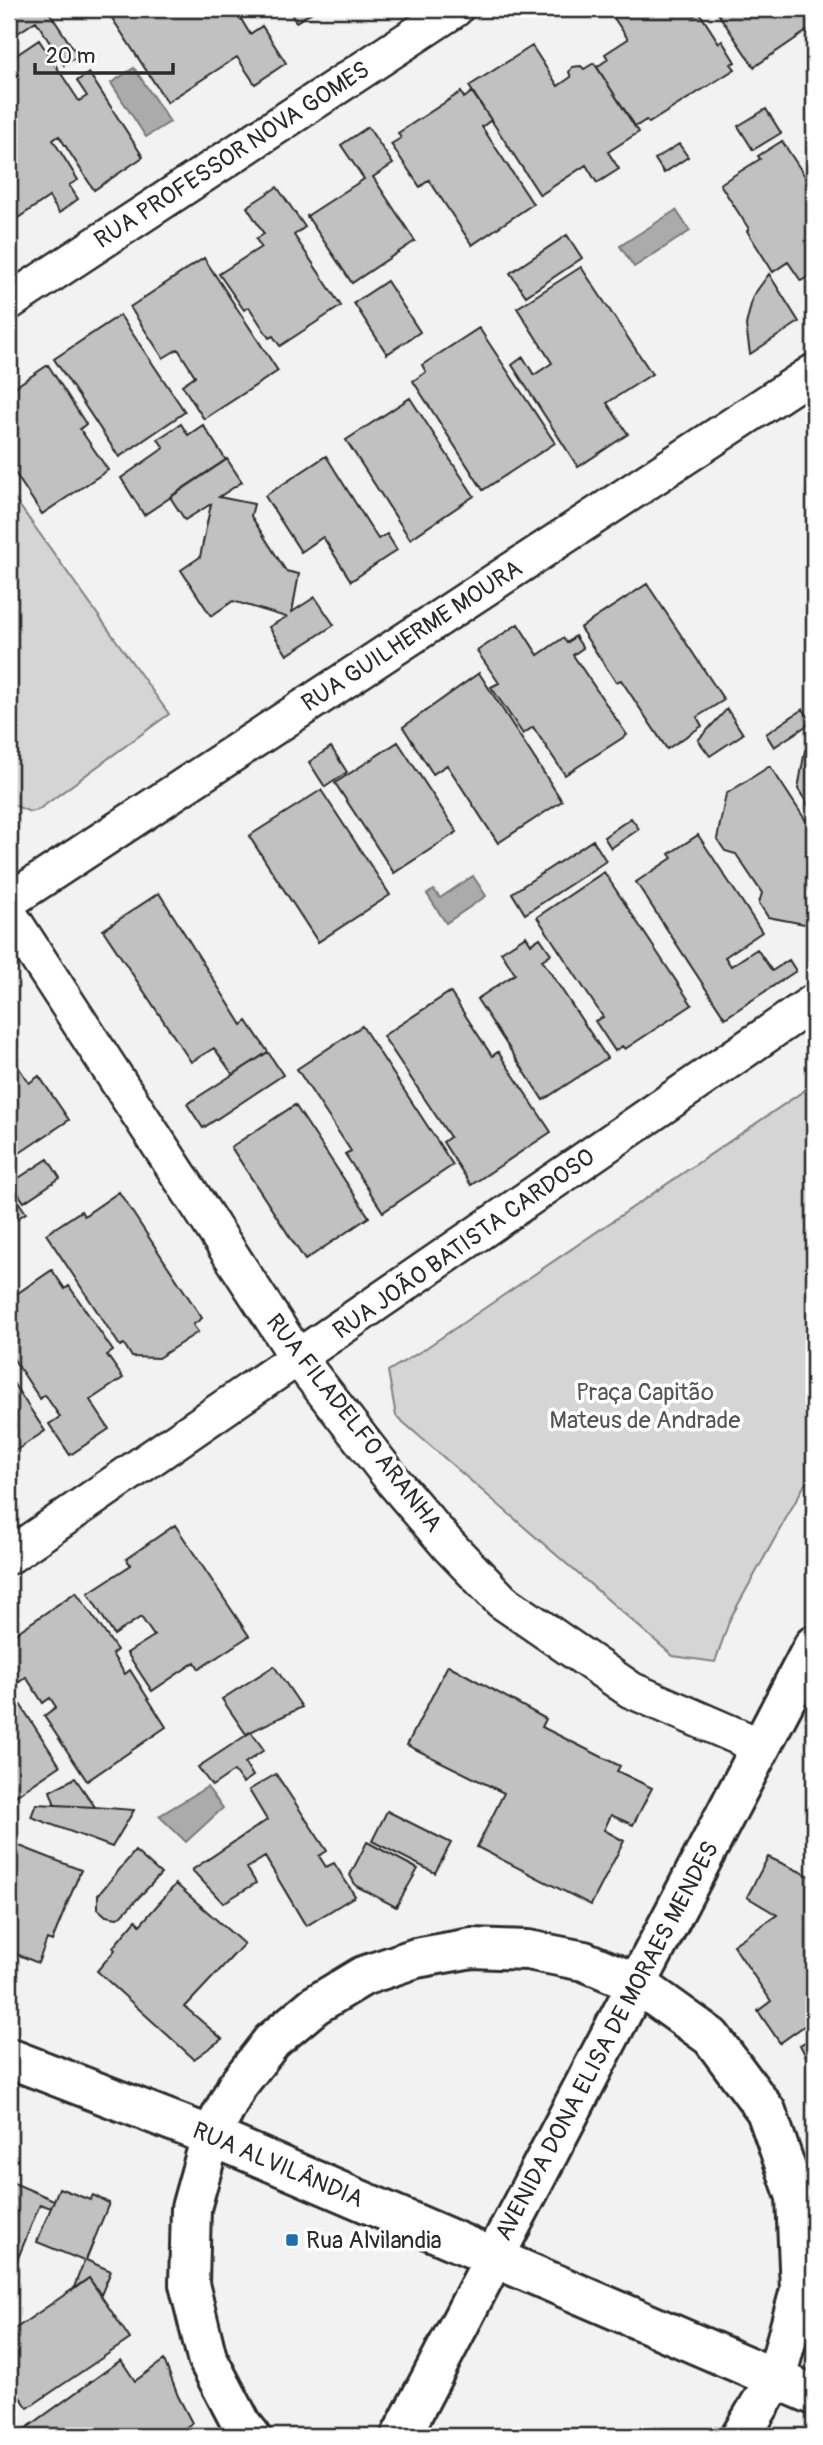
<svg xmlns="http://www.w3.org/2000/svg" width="823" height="2445" viewBox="0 0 823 2445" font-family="Pangolin,sans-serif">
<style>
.green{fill:#d5d5d5;stroke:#808080;stroke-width:2}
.water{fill:#ababab;stroke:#787878;stroke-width:2}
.building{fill:#c1c1c1;stroke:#2b2b2b;stroke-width:2}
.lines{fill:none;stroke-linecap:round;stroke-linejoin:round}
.street-casing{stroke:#2b2b2b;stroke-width:40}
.secondary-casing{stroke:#2b2b2b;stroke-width:44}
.street{stroke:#fff;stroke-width:35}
.secondary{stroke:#fff;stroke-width:38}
.poi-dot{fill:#1f6fb2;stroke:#fff;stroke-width:2.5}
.labels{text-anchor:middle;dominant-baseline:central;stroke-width:7;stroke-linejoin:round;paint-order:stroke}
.street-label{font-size:24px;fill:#2b2b2b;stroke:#fff}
.park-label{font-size:24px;fill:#565656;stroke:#fff}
.poi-label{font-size:24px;fill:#2b2b2b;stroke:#fff;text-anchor:start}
</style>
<rect width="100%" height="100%" fill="#f2f2f2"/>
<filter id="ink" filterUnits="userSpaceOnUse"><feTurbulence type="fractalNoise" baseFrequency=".0143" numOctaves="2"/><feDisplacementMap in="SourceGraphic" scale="14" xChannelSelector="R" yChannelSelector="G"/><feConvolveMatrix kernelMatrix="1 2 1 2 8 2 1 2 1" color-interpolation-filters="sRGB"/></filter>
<g filter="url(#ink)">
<path class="green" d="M 9,491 L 169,714 L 38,810 L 30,812 L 9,803 Z
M 814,1084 L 814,1468 L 730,1619 L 715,1662 L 673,1656 L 396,1416 L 388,1371 L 423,1350 Z"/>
<path class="water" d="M 134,68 L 170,122 L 146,137 L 111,83 Z
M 676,210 L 690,231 L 634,267 L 620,246 Z
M 473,876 L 486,896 L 446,923 L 427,894 L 434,890 L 440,898 Z
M 207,1787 L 223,1808 L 186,1842 L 159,1816 Z"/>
<path class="building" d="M 9,9 L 47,9 L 78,56 L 64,65 L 36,21 L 9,39 Z
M 106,9 L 246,9 L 238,14 L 250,34 L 262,26 L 286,63 L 255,84 L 237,57 L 167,102 Z
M 288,9 L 317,9 L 296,22 Z
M 608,9 L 690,9 L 694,16 L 699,12 L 719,43 L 722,41 L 735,62 L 731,64 L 735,69 L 649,123 L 646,120 L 635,127 L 597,67 L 608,59 L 605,54 L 628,39 Z
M 715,9 L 814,9 L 814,26 L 754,67 Z
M 39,40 L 79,101 L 87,96 L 77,81 L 89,73 L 143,157 L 94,190 L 59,136 L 53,140 L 78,180 L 69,185 L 78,199 L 59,213 L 49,197 L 9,224 L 9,60 Z
M 532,46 L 558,86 L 571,77 L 569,72 L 572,67 L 581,66 L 584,69 L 594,63 L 639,132 L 608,152 L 619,169 L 597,183 L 586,165 L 540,195 L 469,86 Z
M 461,92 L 464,98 L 472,92 L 491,120 L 482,127 L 533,204 L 472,245 L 429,180 L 420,187 L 391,144 L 401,138 L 398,133 Z
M 766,109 L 781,133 L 753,150 L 738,126 Z
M 368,127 L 393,164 L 373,177 L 415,241 L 352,283 L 307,216 L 364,179 L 341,145 Z
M 782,141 L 814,190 L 814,273 L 801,281 L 788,262 L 773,272 L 747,231 L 749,229 L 720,184 L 760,159 L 758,156 Z
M 679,144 L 688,157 L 664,173 L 655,159 Z
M 277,187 L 305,227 L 294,235 L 341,306 L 280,346 L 273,336 L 269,338 L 249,307 L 244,310 L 219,274 L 261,247 L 256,239 L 264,234 L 247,207 Z
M 9,226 L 18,240 L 9,245 Z
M 567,235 L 582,258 L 526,296 L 510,273 Z
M 204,258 L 278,371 L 204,419 L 182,385 L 195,376 L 178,349 L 163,358 L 130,307 Z
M 581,267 L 652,374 L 607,403 L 628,434 L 578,467 L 512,365 L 523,357 L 534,375 L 552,363 L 517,308 Z
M 769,274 L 799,322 L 750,354 L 746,325 L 753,296 Z
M 387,281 L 420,332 L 387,354 L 354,303 Z
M 120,315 L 185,412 L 119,457 L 54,359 Z
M 479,328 L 555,443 L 483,490 L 413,381 L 426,372 L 422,365 Z
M 48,365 L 86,424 L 80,429 L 108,470 L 42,514 L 9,464 L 9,391 Z
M 410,398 L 474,496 L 410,539 L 346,440 Z
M 181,424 L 188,435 L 203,425 L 226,460 L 144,515 L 121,478 L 164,448 L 158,439 Z
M 326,456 L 378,539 L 387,534 L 397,550 L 351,581 L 323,537 L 301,552 L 265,496 Z
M 227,459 L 242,482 L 219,497 L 254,504 L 251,516 L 286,571 L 299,574 L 292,612 L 315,597 L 334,625 L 287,655 L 269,627 L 286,617 L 233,601 L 211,616 L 181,570 L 200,557 L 211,504 L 185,520 L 170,497 Z
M 647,584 L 724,700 L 697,717 L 702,726 L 667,749 L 621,680 L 616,682 L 580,628 Z
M 518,624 L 538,655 L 563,638 L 567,643 L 575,636 L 583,648 L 573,655 L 627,735 L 565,775 L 533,727 L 523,734 L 491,687 L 499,683 L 477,651 Z
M 479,673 L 562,801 L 498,843 L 447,765 L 433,774 L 403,727 Z
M 727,709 L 743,734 L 710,756 L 698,740 Z
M 803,709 L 812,722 L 774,747 L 766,734 Z
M 814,739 L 814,814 L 798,789 L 805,750 L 814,744 Z
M 398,742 L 457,832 L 394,873 L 335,783 Z
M 331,747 L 347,772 L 325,787 L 309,762 Z
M 770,766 L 814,833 L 814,917 L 804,924 L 768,917 L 759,903 L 762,893 L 736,854 L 725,851 L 717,839 L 726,794 Z
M 321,790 L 390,895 L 318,942 L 249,836 Z
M 631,818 L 639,829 L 611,848 L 604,837 Z
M 698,835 L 762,932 L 725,957 L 731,966 L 757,949 L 772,971 L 789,960 L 796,971 L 725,1018 L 636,882 L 672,858 L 669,854 Z
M 593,840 L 606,861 L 525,914 L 512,893 Z
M 604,872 L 692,1005 L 625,1049 L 622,1046 L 615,1051 L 595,1021 L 603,1017 L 537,917 Z
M 159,893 L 242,1025 L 247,1021 L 268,1052 L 233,1075 L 214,1048 L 191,1062 L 103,930 Z
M 526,936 L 531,944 L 540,938 L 551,954 L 542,960 L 607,1058 L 543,1100 L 477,999 L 515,974 L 501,952 Z
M 450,992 L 492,1056 L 498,1052 L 551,1132 L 471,1185 L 443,1142 L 450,1137 L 383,1036 Z
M 362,1026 L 453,1165 L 383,1212 L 345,1154 L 351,1151 L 297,1069 Z
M 9,1033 L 18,1047 L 9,1053 L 29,1083 L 39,1076 L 69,1120 L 9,1160 Z
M 268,1052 L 283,1075 L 203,1128 L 187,1104 Z
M 295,1105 L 369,1217 L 305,1260 L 231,1147 Z
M 48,1159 L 60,1178 L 24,1202 L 11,1183 Z
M 9,1188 L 26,1213 L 9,1224 Z
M 119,1192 L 202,1318 L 193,1325 L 198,1332 L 158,1358 L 132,1357 L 124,1344 L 120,1346 L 46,1234 L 81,1211 L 84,1216 Z
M 52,1270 L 65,1289 L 69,1286 L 113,1351 L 107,1355 L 123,1378 L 90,1400 L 109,1429 L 70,1455 L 49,1424 L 60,1417 L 45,1395 L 40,1399 L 9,1352 L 9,1299 Z
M 9,1377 L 45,1431 L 9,1455 Z
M 175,1525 L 249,1636 L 199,1669 L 195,1662 L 152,1691 L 127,1653 L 154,1636 L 141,1617 L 114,1635 L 88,1593 L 131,1565 L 126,1559 Z
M 76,1592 L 117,1650 L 112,1654 L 125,1674 L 130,1670 L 166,1727 L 87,1781 L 44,1716 L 56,1707 L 50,1698 L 43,1703 L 26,1677 L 14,1686 L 9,1678 L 9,1638 Z
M 448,1665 L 546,1719 L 542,1727 L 620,1766 L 617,1771 L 652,1788 L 633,1825 L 611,1815 L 604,1830 L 624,1841 L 591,1905 L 477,1847 L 504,1793 L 407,1745 Z
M 274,1666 L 302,1707 L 246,1734 L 222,1699 Z
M 9,1687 L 60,1766 L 11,1799 L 9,1796 Z
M 251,1732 L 264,1750 L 245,1763 L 253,1776 L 243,1783 L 234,1771 L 212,1786 L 198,1767 Z
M 276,1774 L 327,1851 L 319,1856 L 326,1867 L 334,1863 L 355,1896 L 306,1926 L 265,1857 L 247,1868 L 256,1883 L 223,1903 L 192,1870 L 267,1820 L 249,1790 Z
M 75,1778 L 95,1807 L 55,1805 L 50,1791 Z
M 36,1804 L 95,1807 L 134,1810 L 112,1847 L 31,1817 Z
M 387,1811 L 451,1843 L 435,1873 L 372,1841 Z
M 367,1842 L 418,1869 L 396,1907 L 356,1886 L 350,1875 Z
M 17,1845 L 81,1870 L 52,1941 L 47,1939 L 38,1963 L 9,1951 L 9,1862 Z
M 135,1851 L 161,1874 L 122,1915 L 117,1918 L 106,1916 L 98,1909 L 98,1895 Z
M 768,1857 L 814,1878 L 814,2019 L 780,2043 L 758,2011 L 771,2001 L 733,1945 L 777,1915 L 747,1897 Z
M 176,1884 L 244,1944 L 185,2007 L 222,2039 L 194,2059 L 97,1971 L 115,1950 L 113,1947 L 136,1920 L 140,1925 Z
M 814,2037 L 814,2072 L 800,2045 Z
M 9,2181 L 54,2200 L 51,2208 L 40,2204 L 9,2280 Z
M 59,2188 L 90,2200 L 93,2195 L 109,2203 L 86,2260 L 111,2271 L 101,2295 L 89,2278 L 73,2290 L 84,2261 L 37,2242 Z
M 89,2278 L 130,2339 L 28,2408 L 9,2382 L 9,2352 L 13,2349 L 9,2342 L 9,2333 Z
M 121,2360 L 135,2381 L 164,2360 L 178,2396 L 192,2423 L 174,2436 L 29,2436 L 24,2430 Z
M 9,2406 L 20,2423 L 9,2432 Z"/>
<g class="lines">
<g class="street-casing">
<path id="street" d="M 9,302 L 455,9
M 9,901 L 814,372
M 9,914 L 298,1358 L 395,1483 L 448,1545 L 502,1601 L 631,1690 L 762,1747
M 9,1556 L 814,1002"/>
</g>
<g class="secondary-casing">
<path id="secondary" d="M 9,2058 L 211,2136 L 814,2395
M 251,2436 L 242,2425 L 207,2358 L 189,2284 L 191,2208 L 211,2136 L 237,2086 L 272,2041 L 315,2005 L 363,1976 L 416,1958 L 472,1948 L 528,1950 L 584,1961 L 636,1983 L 711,2037 L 766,2111 L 796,2197 L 800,2290 L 776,2378 L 741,2436
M 401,2436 L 814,1645"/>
</g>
<use href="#street" class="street"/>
<use href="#secondary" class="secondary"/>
</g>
</g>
<rect class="poi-dot" x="285" y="2233" width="14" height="14" rx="3.5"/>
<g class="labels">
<g class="street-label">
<text transform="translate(232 155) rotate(-33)">RUA PROFESSOR NOVA GOMES</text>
<text transform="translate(412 636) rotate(-33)">RUA GUILHERME MOURA</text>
<text transform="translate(464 1244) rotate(-35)">RUA JOÃO BATISTA CARDOSO</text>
<text transform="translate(354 1423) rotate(52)">RUA FILADELFO ARANHA</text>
<text transform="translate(607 2041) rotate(-62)">AVENIDA DONA ELISA DE MORAES MENDES</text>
<text transform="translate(278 2165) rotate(23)">RUA ALVILÂNDIA</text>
</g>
<g class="park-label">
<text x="645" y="1392">Praça Capitão<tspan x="645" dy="28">Mateus de Andrade</tspan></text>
</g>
<g class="poi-label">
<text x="306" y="2240">Rua Alvilandia</text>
</g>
</g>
<rect width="823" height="2445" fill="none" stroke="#fff" stroke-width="35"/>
<rect x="18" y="18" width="788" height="2410" fill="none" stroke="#2b2b2b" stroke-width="2.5" filter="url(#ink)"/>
<path d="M35 63v10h138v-10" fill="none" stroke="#2b2b2b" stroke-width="3.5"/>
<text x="46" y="63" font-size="21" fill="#2b2b2b" stroke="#ffffff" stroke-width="5" paint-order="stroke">20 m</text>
</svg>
